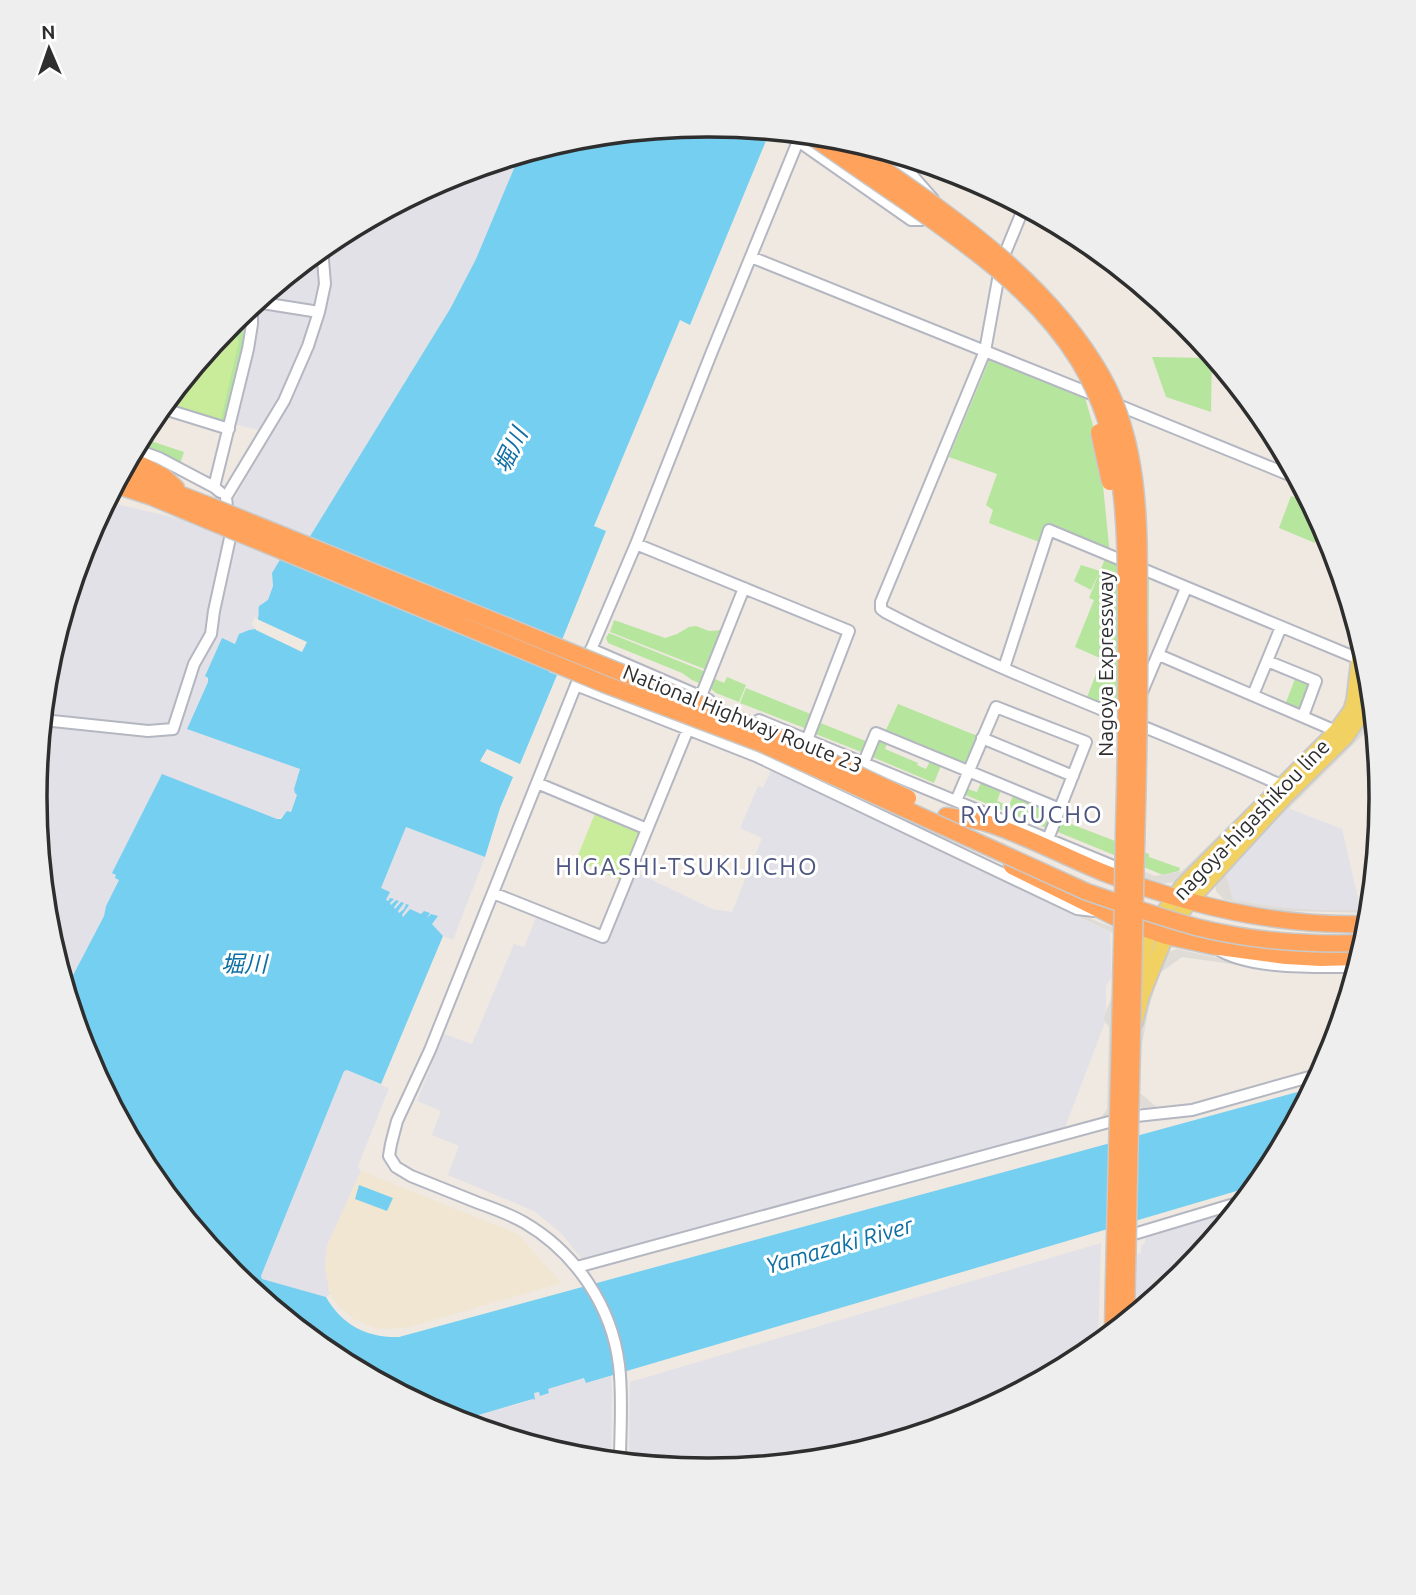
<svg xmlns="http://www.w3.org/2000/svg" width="1416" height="1595" viewBox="0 0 1416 1595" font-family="Ubuntu,'Noto Sans JP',sans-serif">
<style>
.industrial{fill:#e3e1e8}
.education{fill:#f0e6d1}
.green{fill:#b6e59e}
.pitch{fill:#c9ec9a}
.plaza{fill:#dfdcd8}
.water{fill:#75cff0}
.pier{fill:#efe9e1}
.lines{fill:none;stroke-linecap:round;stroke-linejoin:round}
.minor-casing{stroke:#b4b7c1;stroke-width:14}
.major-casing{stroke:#c9c9c9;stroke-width:18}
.highway-casing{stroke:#c9c9c9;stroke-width:19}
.minor{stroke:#fff;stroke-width:10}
.major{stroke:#f2d163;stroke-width:14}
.highway{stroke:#ffa35c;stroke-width:16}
.highway-bridge-casing{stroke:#c9c9c9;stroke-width:19;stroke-linecap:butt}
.highway-bridge{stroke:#ffa35c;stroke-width:16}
.labels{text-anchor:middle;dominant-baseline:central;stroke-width:6;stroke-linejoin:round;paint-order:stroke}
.street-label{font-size:21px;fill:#2e2e2e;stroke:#fff}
.water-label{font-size:23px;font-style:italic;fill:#0d6fa3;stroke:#fff}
.quarter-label{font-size:24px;letter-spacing:2px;fill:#4d5680;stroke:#fff}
.rim{fill:none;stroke:#2e2e2e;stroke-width:3.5}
</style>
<rect width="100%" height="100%" fill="#efe9e1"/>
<path class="industrial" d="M 520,154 L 476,259 L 450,309 L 309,538 L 231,504 L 292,399 L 318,339 L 325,315 L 330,285 L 329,243 L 334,238 L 451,176 Z
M 317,252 L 318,284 L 315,305 L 263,296 Z
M 258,308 L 309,317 L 311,320 L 281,394 L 259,430 L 234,424 L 255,311 Z
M 112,503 L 181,519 L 225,536 L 223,548 L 208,610 L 205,633 L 191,657 L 169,722 L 167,724 L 144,727 L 43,715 L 48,666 L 86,540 L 101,513 L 109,515 Z
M 236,542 L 279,561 L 272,573 L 273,586 L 268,601 L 263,603 L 258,613 L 259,618 L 255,626 L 256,630 L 249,630 L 243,633 L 236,644 L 222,639 L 206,673 L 208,682 L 187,728 L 300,769 L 294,789 L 298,794 L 290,812 L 277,819 L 162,775 L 113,873 L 116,875 L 119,879 L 106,906 L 104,916 L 69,983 L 64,981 L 48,928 L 35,797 L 42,726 L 145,738 L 169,735 L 180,726 L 202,661 L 216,636 L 219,613 Z
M 771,770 L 1110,932 L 1112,977 L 1106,986 L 1106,1011 L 1103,1019 L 1105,1022 L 1064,1130 L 584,1262 L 562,1234 L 534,1211 L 448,1175 L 459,1146 L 432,1135 L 441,1111 L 417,1101 L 444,1034 L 472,1044 L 514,944 L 524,947 L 537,915 L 605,942 L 634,871 L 712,909 L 732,912 L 762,838 L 740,828 L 758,786 L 763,788 Z
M 1288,808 L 1342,829 L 1361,911 L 1319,910 L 1278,907 L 1232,900 L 1225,871 Z
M 406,827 L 485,857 L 453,940 L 443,936 L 432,924 L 431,916 L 427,918 L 423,912 L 422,914 L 409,912 L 404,917 L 402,915 L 404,909 L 399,913 L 398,911 L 399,906 L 395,909 L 394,908 L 396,900 L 391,905 L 386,900 L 388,897 L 381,888 Z
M 347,1070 L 389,1088 L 358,1166 L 361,1171 L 327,1246 L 325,1267 L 330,1294 L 326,1297 L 262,1280 L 261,1276 L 344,1071 Z
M 1241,1203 L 1184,1274 L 1134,1315 L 1135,1254 L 1141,1253 L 1141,1247 L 1145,1242 L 1146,1232 Z
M 1101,1243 L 1098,1344 L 1082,1357 L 965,1419 L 839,1458 L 708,1470 L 629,1463 L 630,1382 Z
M 611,1376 L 612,1389 L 611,1461 L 576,1457 L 458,1421 L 535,1399 L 533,1393 L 549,1392 L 548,1389 L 585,1378 L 587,1383 Z"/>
<path class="education" d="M 361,1171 L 518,1234 L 561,1283 L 406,1328 L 377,1329 L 354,1319 L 339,1307 L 330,1294 L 325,1267 L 327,1246 Z"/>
<path class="green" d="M 245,311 L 242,349 L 225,420 L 222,422 L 164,404 L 232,321 Z
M 1152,357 L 1212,358 L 1211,412 L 1166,397 Z
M 990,358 L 1084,394 L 1099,446 L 1110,555 L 1049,528 L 1042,543 L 989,523 L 993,510 L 986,505 L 997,474 L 949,457 Z
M 145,439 L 184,452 L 180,464 L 143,448 Z
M 1291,496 L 1309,502 L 1319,521 L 1315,543 L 1279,528 Z
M 1105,559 L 1149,578 L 1148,659 L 1125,714 L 1087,697 L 1102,659 L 1075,647 L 1094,600 L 1089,598 L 1100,571 L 1091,590 L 1074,581 L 1081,565 L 1100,571 Z
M 614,620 L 665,638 L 677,634 L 689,627 L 696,626 L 709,631 L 724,630 L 707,670 L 610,632 Z
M 609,633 L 706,672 L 701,684 L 692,680 L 682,673 L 608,643 L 606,638 Z
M 1296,676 L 1315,682 L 1303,713 L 1285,705 Z
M 727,677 L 746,685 L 739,702 L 716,693 L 709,687 L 713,678 L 724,683 Z
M 746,688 L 813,715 L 807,729 L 740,703 Z
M 898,704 L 980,737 L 968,768 L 885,732 Z
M 818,722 L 868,742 L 864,753 L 813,733 Z
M 877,739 L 888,741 L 885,749 L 918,763 L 917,765 L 926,769 L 931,759 L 942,763 L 934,783 L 870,756 Z
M 982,780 L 1002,788 L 997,801 L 1009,806 L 1014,793 L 1054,809 L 1049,829 L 963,794 L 965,788 L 977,792 Z
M 1058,819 L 1149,854 L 1149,857 L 1180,868 L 1179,871 L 1163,875 L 1053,830 Z"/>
<path class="pitch" d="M 227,327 L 232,328 L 239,341 L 221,419 L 166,402 Z
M 596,811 L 643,831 L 622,881 L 576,860 Z"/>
<path class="plaza" d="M 1366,721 L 1373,721 L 1374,724 L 1225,872 L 1233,900 L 1278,907 L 1319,910 L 1370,910 L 1370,913 L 1289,911 L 1251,906 L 1223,899 L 1216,891 L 1215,879 L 1361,724 Z
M 1271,784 L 1273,785 L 1181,879 L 1175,882 L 1161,884 L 1151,880 L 1051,837 L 1052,834 L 1155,876 L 1182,871 Z
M 862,809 L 1096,921 L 1120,930 L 1129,938 L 1132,943 L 1134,955 L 1119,995 L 1113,1024 L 1111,1051 L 1110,1112 L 1106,1119 L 1098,1122 L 1107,1109 L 1109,1027 L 1103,1019 L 1129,953 L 1119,936 L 860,812 Z
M 1177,949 L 1251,965 L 1355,972 L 1354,974 L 1296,973 L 1182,957 L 1160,973 L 1149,1007 L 1142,1045 L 1140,1093 L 1157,1107 L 1171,1111 L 1147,1112 L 1135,1103 L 1139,1029 L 1144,1004 L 1166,953 Z"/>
<path class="water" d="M 708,125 L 770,131 L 690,325 L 680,320 L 594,526 L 606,531 L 549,672 L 557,675 L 520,764 L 487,749 L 480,761 L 513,777 L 500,808 L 485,857 L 406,827 L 381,888 L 390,892 L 386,900 L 388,901 L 390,898 L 394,899 L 390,903 L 391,905 L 396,900 L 399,901 L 394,907 L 395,909 L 401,902 L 404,903 L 398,911 L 399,913 L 404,909 L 406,904 L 409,905 L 402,915 L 403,917 L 410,909 L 421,914 L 424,911 L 430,913 L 427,918 L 431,914 L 438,916 L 432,924 L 443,936 L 381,1084 L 347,1070 L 344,1071 L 261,1276 L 262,1279 L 326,1297 C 342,1325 367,1338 399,1337 L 1312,1088 L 1267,1172 L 1257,1185 L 586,1383 L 584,1378 L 548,1389 L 549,1393 L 540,1396 L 539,1392 L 534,1393 L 535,1400 L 533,1399 L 458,1421 L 450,1419 L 334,1357 L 232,1273 L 148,1171 L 86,1055 L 64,981 L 69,983 L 104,916 L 106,906 L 119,880 L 115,878 L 116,875 L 112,873 L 162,774 L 277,819 L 281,819 L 287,811 L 291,812 L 297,795 L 295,793 L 294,789 L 300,769 L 187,729 L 208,682 L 208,678 L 205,676 L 222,638 L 235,644 L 239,634 L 249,630 L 256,629 C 255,625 257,624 258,619 C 259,615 258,610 259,606 L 268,600 L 273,586 L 272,573 L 296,533 L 309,538 L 450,309 L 476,259 L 520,154 L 577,137 Z
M 359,1185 L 393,1198 L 387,1211 L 355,1199 Z"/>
<path class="pier" d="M 255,616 L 257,619 L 307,642 L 302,652 L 256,630 L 252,624 Z"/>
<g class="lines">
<g class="minor-casing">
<path id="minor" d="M 798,141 L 911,220 L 921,220 L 930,216
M 869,146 L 912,175 L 933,199
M 1024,207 L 1001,263 L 985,351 L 881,602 L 881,609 L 885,612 C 1013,679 1150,726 1281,785
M 751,257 L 1099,397
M 256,302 L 319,312
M 1113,403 L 1297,478
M 161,408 L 229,429
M 135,449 L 159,458 L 214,487 L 220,492
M 214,487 L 248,349 L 252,324 L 252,305
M 636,544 L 849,631 L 807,740
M 591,649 L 709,700
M 1159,655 L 1336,731
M 1267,661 L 1316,681 L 1303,716
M 1004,668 L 1049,530 L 1359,659 L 1366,659
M 576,685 L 756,756 L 1077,909 L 1094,911
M 1142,692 L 1186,588
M 1253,695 L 1281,627
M 701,696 L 744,588
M 43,720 L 148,731 L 173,729 L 194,664 L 211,634 L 214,611 L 230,538 L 226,497 L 284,401 L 308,346 L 319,312 L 325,284 L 322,248
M 759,720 L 1111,865 L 1123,877
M 982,738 L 1073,776
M 864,762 L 876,733 L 1060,809
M 537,783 L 647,829
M 956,801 L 996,707 L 1086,742 L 1048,839
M 493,893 L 603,937 L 688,729
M 1216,948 C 1247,970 1318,967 1356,967
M 1127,1117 L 1192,1110 L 1320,1074
M 1124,1237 L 1244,1201
M 577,1267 L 1120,1119
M 620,1462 C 620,1430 623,1397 619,1365 C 612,1307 576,1253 525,1223 C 510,1214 492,1208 476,1202 C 454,1193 433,1185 411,1176 L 396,1167 L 389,1156 L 391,1144 L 397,1121 L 430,1050 L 576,685 L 636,544 L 711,354 L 801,134"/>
</g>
<g class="major-casing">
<path id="major" d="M 1136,976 L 1151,931 L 1182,886 L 1336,731 L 1351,710 L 1354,700 L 1361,642
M 1135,1023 L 1142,995 L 1166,936 L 1189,902 L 1286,796 L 1346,737 L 1361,715 L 1365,701 L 1368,670"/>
</g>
<g class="highway-casing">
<path id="highway" d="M 130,459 L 163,476 L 176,488
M 122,472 L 213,507
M 115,485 L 152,497 L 207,520
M 946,816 C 960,818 975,819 989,824 C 1029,837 1067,858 1107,874 C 1190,906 1279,927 1368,924
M 1012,866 L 1125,922 L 1166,936 L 1212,946 L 1286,956 L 1321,958 L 1359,957"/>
</g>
<use href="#minor" class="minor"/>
<use href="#major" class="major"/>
<use href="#highway" class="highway"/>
<g class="highway-bridge-casing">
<path id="highway-bridge" d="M 808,134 C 841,157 874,180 908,203 C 971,247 1038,294 1079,361 C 1129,443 1126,535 1126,627 C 1127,695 1126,762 1124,829 C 1122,996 1116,1164 1113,1331
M 837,137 C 934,205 1044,272 1103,378 C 1145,454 1138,546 1139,629 C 1140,717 1137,805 1135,893 C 1131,1035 1128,1178 1126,1321
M 1099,432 L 1110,482
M 213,507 L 763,730 L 908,798
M 207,520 L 604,684 L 760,743 L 1087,892 C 1123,904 1159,917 1196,927 C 1251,941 1308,945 1364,943"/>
</g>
<use href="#highway-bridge" class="highway-bridge"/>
</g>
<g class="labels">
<g class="street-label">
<text transform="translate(1105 664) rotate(-90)">Nagoya Expressway</text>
<text transform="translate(743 718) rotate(22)">National Highway Route 23</text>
<text transform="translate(1251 819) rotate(-46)">nagoya-higashikou line</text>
</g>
<g class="water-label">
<text transform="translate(510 450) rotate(-64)">堀川</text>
<text x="244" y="963">堀川</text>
<text transform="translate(839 1245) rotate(-16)">Yamazaki River</text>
</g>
<g class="quarter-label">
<text x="1032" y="814">RYUGUCHO</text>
<text x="687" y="866">HIGASHI-TSUKIJICHO</text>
</g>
</g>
<path d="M0 0H1416V1595H0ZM707 137H709A660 660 0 0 1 1369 797V798A660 660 0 0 1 709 1458H707A660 660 0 0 1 47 798V797A660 660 0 0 1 707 137Z" fill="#eee" fill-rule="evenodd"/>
<path class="rim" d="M707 137H709A660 660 0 0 1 1369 797V798A660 660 0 0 1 709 1458H707A660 660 0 0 1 47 798V797A660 660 0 0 1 707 137Z"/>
<g transform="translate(49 49) rotate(358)" stroke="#ffffff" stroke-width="5" paint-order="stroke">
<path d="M0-5L12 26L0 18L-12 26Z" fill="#2e2e2e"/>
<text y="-10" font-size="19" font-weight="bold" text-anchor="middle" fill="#2e2e2e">N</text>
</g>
</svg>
